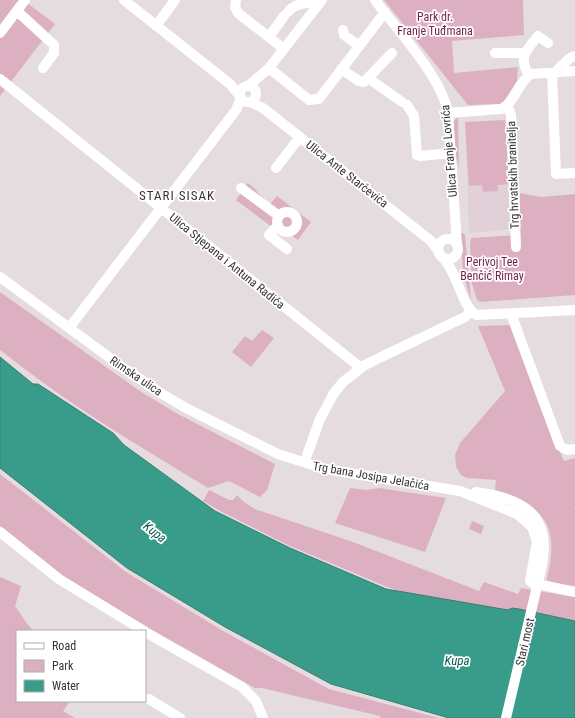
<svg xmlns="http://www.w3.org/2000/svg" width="575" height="718" viewBox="0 0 575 718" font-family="'Roboto Condensed',sans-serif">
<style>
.built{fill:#e1d0d7}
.green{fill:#ddb0c1}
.water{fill:#399c8a;stroke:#397d70}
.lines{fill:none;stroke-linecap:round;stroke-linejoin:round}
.minor{stroke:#fff;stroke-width:10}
.labels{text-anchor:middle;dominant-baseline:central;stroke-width:3.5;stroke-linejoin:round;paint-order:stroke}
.park-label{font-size:12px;fill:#77224d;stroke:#fff}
.street-label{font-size:12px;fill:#383435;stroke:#fff}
.neighbourhood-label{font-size:13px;letter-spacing:1px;fill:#383435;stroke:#fff}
.water-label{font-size:13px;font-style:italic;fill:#085c4f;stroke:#fff}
</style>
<rect width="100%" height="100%" fill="#e5dcdf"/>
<path class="built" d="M 505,120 L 513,229 L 469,233 L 465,122 Z"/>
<path class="green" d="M 0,0 L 23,0 L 55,24 L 0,96 Z
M 384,0 L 523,0 L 524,35 L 452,41 L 454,73 L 518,67 L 517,81 L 502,104 L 468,105 Z
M 458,117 L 459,168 L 456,156 L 453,122 Z
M 505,120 L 509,184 L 497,185 L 498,191 L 483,192 L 482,185 L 469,186 L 465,122 Z
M 248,183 C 257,190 262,198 270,204 L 277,196 L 311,222 L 298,240 L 289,233 L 285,237 L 236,200 Z
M 520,193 L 541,197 L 575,194 L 575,295 L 481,302 L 477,300 L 472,284 L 470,243 L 471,238 L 520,235 Z
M 460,233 L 463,233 L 465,235 L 471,300 L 463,273 Z
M 0,292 L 140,391 L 176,413 L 275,464 L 267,490 L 260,497 L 229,481 L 208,488 C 137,445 65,402 0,350 Z
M 512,325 L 539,404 L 564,461 L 575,458 L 575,506 L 574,507 L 575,509 L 575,586 L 546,582 C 560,528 548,508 495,490 L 496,480 L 467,478 L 461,475 L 456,467 L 455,455 L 460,443 L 505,391 L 478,326 Z
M 262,330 L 274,338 L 251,367 L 232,352 L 245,336 L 252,341 Z
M 0,474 L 126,572 L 225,632 L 329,689 L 439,718 L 380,718 L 380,716 L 262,688 L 255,688 L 75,586 L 0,526 Z
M 350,488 L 366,490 L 379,488 L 446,498 L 425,552 L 335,523 Z
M 209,490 L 229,500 L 233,500 L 237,495 L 244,502 L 255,509 L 353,542 L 479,591 L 484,582 L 518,594 L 521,588 L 575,597 L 575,637 L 492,621 L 387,587 L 288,545 L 220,511 L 203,501 Z
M 472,521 L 484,526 L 481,534 L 469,529 Z
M 0,577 L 21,586 L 15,606 L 28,625 L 34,631 L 17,631 L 17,701 L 70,701 L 63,711 L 75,718 L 0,718 Z"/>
<path class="water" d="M 0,357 L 33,384 L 38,384 L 113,433 L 124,445 L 215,511 L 290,548 L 386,589 L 508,610 L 512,608 L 519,609 L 575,621 L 575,718 L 449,718 L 331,684 L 225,627 L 127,568 L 0,468 Z"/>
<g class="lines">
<path class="minor" d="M 124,0 L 230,84 L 240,96
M 236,0 L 235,7 L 238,13 L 284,49
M 375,0 C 398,31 441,76 448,113 L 457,245
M 17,11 L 54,45 L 54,53 L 43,68
M 288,12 C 295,3 308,2 318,4
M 156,26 L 175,0
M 343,30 L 344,35 L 359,46
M 0,33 L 25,0
M 269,37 L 284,16
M 495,53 L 524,53
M 269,68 L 309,100 L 319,99 L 385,12
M 341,69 L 359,81 L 364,82 L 392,53
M 558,72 L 558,69 L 570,58 L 575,56
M 552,73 L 556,174 L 575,173
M 529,75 C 518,58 526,50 538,36 L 548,43
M 368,78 L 402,102
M 0,79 L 361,368
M 248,86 L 269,68 L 322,0
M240 94a8 8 0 1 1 16 0a8 8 0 1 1-16 0Z
M 250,102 L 263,108 L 431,241 L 439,252
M 407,105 L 414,116 L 417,155 L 420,156 L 451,153
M 507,105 L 511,115 L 516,247
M 448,113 L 501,109 C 515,103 518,82 531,74 L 575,71
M 276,168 L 300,137
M 241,188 L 279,216
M277 222a10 10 0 1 1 20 0a10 10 0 1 1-20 0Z
M 278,225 L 269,235 L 287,249
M438 249a10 10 0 1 1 20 0a10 10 0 1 1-20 0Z
M 443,258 C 458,273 462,309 477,315 L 575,310
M 0,277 L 125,369 L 162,394 L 186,408 L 278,454 L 325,469 L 460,491 L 517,514 L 532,527 L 537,542 L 530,581 L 533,583 L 575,592
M 511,314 L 560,446 L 567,450 L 575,449
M 69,328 L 236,110 L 241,98
M 307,455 L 320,419 L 334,393 L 343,382 L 365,365 L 377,359 L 465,317 L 471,311
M 476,492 C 522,498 552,514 542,565 L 506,718
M 0,532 L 59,579 L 144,631
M 145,632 L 242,687 L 256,701 L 263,718
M 149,699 L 180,718"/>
</g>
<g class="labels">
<g class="park-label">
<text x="435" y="17">Park dr.<tspan x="435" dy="14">Franje Tuđmana</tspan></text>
<text x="492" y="262">Perivoj Tee<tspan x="492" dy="14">Benčić Rimay</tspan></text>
</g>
<g class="street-label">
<text transform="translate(449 151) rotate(-95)">Ulica Franje Lovrića</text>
<text transform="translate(347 174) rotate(38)">Ulica Ante Starčevića</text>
<text transform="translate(513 175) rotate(-92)">Trg hrvatskih branitelja</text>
<text transform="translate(227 261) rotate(39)">Ulica Stjepana i Antuna Radića</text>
<text transform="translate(136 376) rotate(34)">Rimska ulica</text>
<text transform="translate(371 476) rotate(10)">Trg bana Josipa Jelačića</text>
<text transform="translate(525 642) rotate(-77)">Stari most</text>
</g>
<g class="neighbourhood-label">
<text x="177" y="195">STARI SISAK</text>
</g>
<g class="water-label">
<text transform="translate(155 532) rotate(38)">Kupa</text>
<text x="457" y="660">Kupa</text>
</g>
</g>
<rect x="16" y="630" width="130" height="72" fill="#ffffff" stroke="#afaeae"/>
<rect x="24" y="643" width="20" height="6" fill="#ffffff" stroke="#afaeae"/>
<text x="52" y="650" font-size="12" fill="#383435">Road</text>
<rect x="24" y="660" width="20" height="12" fill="#ddb0c1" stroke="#afaeae"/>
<text x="52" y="670" font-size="12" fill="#383435">Park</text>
<rect x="24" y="680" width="20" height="12" fill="#399c8a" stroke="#afaeae"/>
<text x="52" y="690" font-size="12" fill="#383435">Water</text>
</svg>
